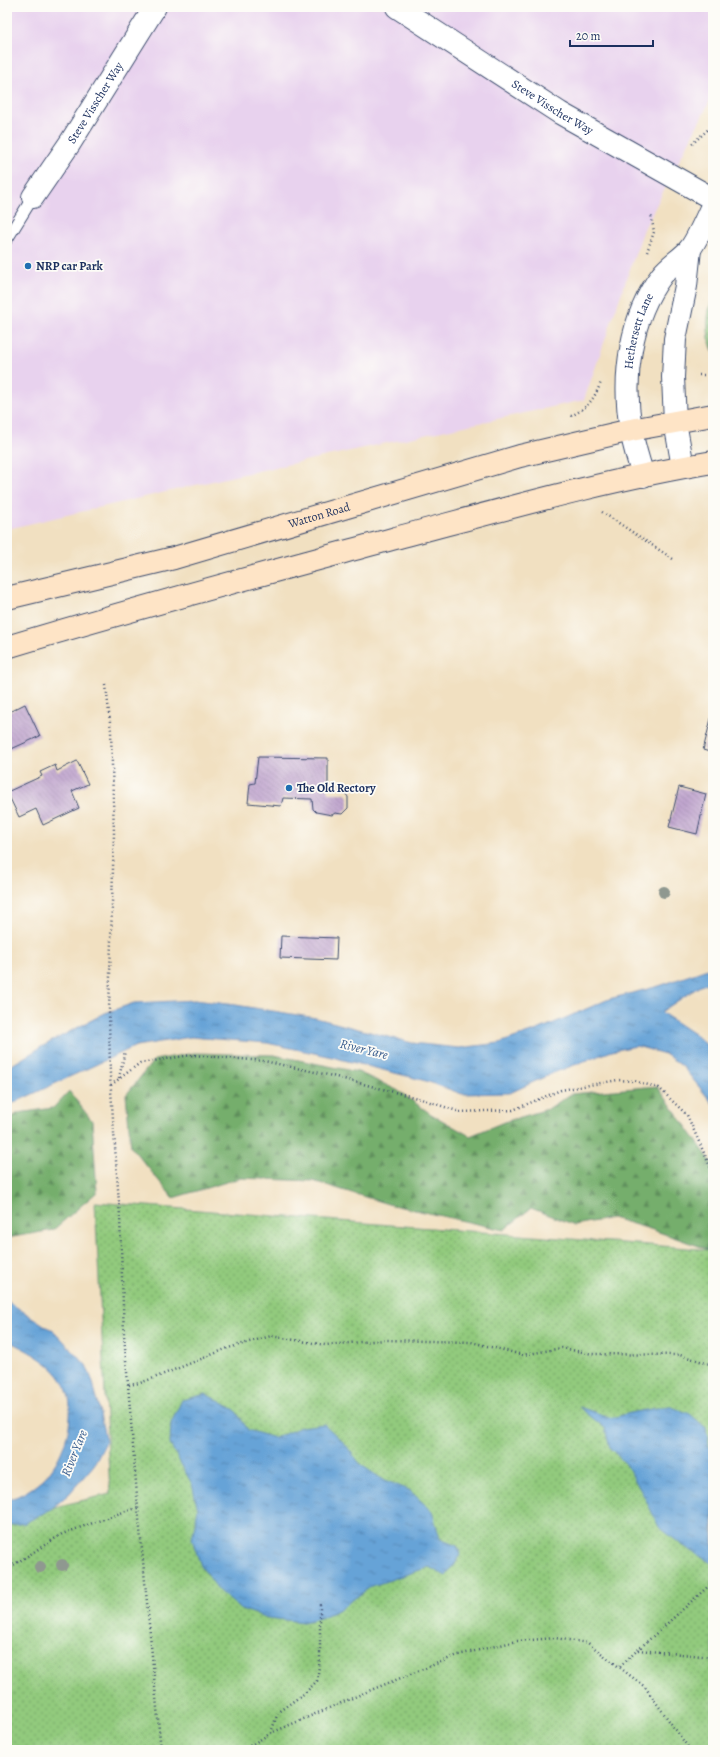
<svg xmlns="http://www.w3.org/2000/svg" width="720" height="1757" viewBox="0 0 720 1757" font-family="Alegreya,serif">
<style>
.built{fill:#e8d2ee}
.grass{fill:url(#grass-dots);stroke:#567c6e}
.forest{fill:url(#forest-firs);stroke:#486e65}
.water{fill:url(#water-ripples);stroke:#40699a}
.building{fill:url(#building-back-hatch)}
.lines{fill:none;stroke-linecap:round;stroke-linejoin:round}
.service-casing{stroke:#3b4a6d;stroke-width:13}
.minor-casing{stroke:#3b4a6d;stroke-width:24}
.tertiary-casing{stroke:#3b4a6d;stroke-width:24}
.secondary-casing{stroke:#3b4a6d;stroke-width:24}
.path{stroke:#3b4a6d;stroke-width:2.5;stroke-dasharray:1 3;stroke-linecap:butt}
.service{stroke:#fff;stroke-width:11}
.minor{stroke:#fff;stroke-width:22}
.tertiary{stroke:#fff;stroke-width:22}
.secondary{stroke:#fee4c6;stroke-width:22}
.tree{fill:#8f9890}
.poi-dot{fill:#1f6fb2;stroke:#fdfcf7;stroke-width:1.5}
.labels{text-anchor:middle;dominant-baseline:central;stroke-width:3.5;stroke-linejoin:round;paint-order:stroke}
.street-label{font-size:12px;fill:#1b2f5e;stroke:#fdfcf7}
.poi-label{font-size:12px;font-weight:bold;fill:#1b2f5e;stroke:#fdfcf7;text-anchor:start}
.water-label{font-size:13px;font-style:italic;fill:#395d8e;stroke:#fdfcf7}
</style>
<defs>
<pattern id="grass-dots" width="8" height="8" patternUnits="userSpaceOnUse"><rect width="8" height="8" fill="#92ca7d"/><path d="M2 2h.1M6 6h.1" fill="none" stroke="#76a46a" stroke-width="1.8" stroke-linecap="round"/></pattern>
<pattern id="forest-firs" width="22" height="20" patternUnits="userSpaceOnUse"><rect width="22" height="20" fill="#75ae6c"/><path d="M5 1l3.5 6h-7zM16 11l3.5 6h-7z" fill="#5f8e5c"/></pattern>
<pattern id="water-ripples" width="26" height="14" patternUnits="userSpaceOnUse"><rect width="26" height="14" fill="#66a3d7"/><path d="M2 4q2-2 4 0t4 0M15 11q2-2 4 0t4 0" fill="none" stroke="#5385b2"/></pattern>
<pattern id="building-back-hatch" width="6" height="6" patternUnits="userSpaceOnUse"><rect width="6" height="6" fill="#bda1cc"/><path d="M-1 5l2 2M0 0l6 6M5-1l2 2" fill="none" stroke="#9984a9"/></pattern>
</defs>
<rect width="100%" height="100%" fill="#fdfcf7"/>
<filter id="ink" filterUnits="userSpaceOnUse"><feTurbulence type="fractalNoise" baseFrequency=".025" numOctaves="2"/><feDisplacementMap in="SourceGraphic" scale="8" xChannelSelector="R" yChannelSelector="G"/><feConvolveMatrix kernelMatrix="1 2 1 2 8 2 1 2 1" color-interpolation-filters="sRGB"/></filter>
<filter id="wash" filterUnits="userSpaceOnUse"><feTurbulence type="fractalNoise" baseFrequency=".012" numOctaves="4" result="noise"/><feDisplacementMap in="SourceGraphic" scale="16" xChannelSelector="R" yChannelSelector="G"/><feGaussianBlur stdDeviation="0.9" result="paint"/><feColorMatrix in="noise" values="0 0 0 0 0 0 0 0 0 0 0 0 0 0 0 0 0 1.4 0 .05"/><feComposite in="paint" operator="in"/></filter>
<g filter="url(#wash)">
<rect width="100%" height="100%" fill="#f1e0c1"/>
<path class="built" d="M 7,7 L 713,7 L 713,95 L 644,229 L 584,400 L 230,477 L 7,529 Z"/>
<path class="grass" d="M 713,297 L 713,351 C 706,335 706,313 713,297 Z
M 95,1202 L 713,1250 L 713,1750 L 7,1750 L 7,1518 L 110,1494 Z"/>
<path class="forest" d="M 194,1053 L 274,1055 L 358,1072 L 397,1090 L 431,1114 L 470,1136 L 504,1122 L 548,1109 L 571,1094 L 657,1086 L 713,1164 L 713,1251 L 650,1229 L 612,1218 L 575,1225 L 531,1208 L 504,1230 L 388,1204 L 313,1181 L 240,1178 L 173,1198 L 131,1147 L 126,1095 L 154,1060 Z
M 69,1091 L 92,1121 L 97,1192 L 53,1230 L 7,1238 L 7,1121 L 18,1113 L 53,1108 Z"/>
<path class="water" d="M 713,967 L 713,982 L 700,986 L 661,1012 L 697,1036 L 713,1051 L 713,1104 L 682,1066 L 665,1054 L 636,1046 L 612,1051 L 553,1073 L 510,1093 L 462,1094 L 426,1081 L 328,1056 L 267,1043 L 191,1037 L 136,1046 L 7,1106 L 7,1068 L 41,1047 L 105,1013 L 134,1003 L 195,1000 L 236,1005 L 316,1018 L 412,1043 L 459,1048 L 499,1043 L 540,1029 L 609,999 L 659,986 Z
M 7,1301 L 55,1332 L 86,1365 L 93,1382 L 106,1442 L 94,1465 L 69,1494 L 51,1509 L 25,1523 L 7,1526 L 7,1500 C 21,1496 36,1487 46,1476 C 65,1456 77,1414 66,1388 C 55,1363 29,1352 7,1340 Z
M 206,1394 L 235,1410 L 248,1430 L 275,1438 L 301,1427 L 324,1424 L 344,1443 L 361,1465 L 382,1479 L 409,1490 L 432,1511 L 440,1539 L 457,1546 L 461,1555 L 446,1576 L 429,1567 L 372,1586 L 338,1610 L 320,1618 L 303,1622 L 268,1618 L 241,1609 L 220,1592 L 201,1566 L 192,1539 L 198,1509 L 192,1484 L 170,1444 L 171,1423 L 182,1400 Z
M 669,1406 L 690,1414 L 706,1428 L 713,1471 L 713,1564 L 682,1545 L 659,1527 L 646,1500 L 626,1464 L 610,1448 L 605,1428 L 579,1407 L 612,1418 L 634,1412 Z"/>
<g id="blocks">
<path class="building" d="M 25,704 L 40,736 L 7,751 L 7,713 Z
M 713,711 L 713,753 L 703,750 Z
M 258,757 L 328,758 L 328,793 L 345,793 L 348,797 L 348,808 L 342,814 L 335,813 L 332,815 L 316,812 L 313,809 L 312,799 L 283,798 L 281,806 L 248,803 L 250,784 L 255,783 Z
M 77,761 L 88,784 L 72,791 L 79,808 L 43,825 L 36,809 L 19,817 L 7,792 L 42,776 L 40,772 L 55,765 L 57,771 Z
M 679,787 L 706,794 L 697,834 L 669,827 Z
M 281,936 L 337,938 L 336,960 L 280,958 Z"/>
</g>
</g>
<g filter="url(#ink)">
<use href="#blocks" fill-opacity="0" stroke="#3b4a6d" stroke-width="1"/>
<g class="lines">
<g class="service-casing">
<path id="service" d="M 7,239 L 33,197"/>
</g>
<g class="minor-casing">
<g id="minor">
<path id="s1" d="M 397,7 L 560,113 L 713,199"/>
<path id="s2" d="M 33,197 L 70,143 L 155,7"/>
</g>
</g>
<g class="tertiary-casing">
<g id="tertiary">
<path d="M 683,467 L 675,422 L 673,377 L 675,339 L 686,286 L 690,249"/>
<path id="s3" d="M 643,476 C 639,461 633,445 631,429 C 622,378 630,317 662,275 C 670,265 681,259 689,250 C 697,241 707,216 713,204"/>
</g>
</g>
<g class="secondary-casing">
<g id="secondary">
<path id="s4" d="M 7,598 L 174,558 L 520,456 L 631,430 L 713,415"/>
<path d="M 7,647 C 135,608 263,574 392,539 C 498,511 605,480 713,462"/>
</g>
</g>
<path class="path" d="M 692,144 L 713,125
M 647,252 L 654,232 L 651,214
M 699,375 L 713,375
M 571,416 C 587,408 594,400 601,382
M 602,512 L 673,559
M 106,685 L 111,731 L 114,833 L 109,1010 L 110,1076 L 120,1217 L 124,1335 L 138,1508 L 161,1750
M 119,1078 L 125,1051
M 111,1085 L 140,1063 L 192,1055 L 264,1061 L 324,1074 L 421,1099 L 460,1112 L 513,1110 L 561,1090 L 618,1080 L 634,1081 L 659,1088 L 687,1115 L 713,1173
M 129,1385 L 140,1383 L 154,1378 L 228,1348 L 271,1336 L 325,1345 L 386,1340 L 471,1342 L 523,1355 L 562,1348 L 592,1354 L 680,1355 L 713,1365
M 7,1569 L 62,1534 L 126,1511 L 138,1508
M 638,1650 L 713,1657
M 620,1666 L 713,1582
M 271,1733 L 278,1712 L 305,1693 L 317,1681 L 320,1659 L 320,1603
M 221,1750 L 225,1749 L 243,1750
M 243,1750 L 271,1733 L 371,1690 L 458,1655 L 517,1641 L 555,1638 L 588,1643 L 645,1687 L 690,1750"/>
<use href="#service" class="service"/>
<use href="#minor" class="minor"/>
<use href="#tertiary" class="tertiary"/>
<use href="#secondary" class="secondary"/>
</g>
<g class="tree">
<circle cx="664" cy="892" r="6"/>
<circle cx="62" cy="1565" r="6"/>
<circle cx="40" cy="1567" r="6"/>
</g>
</g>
<g class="poi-dot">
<circle cx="28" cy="266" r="4"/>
<circle cx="289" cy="788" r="4"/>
</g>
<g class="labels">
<g class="street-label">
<text stroke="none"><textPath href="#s2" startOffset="113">Steve Visscher Way</textPath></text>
<text stroke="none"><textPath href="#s1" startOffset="185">Steve Visscher Way</textPath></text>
<text stroke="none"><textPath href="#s3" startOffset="148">Hethersett Lane</textPath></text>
<text stroke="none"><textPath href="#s4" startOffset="323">Watton Road</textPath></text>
</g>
<g class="poi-label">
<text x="36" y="266">NRP car Park</text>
<text x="297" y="788">The Old Rectory</text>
</g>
<g class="water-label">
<text transform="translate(364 1049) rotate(14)">River Yare</text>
<text transform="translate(74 1453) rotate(-68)">River Yare</text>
</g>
</g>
<rect width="720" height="1757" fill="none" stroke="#fdfcf7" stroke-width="24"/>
<path d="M570 40v6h83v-6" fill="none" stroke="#1b2f5e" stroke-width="2"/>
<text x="576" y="40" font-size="12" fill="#1b2f5e" stroke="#fdfcf7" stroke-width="3" paint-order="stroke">20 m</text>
</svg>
